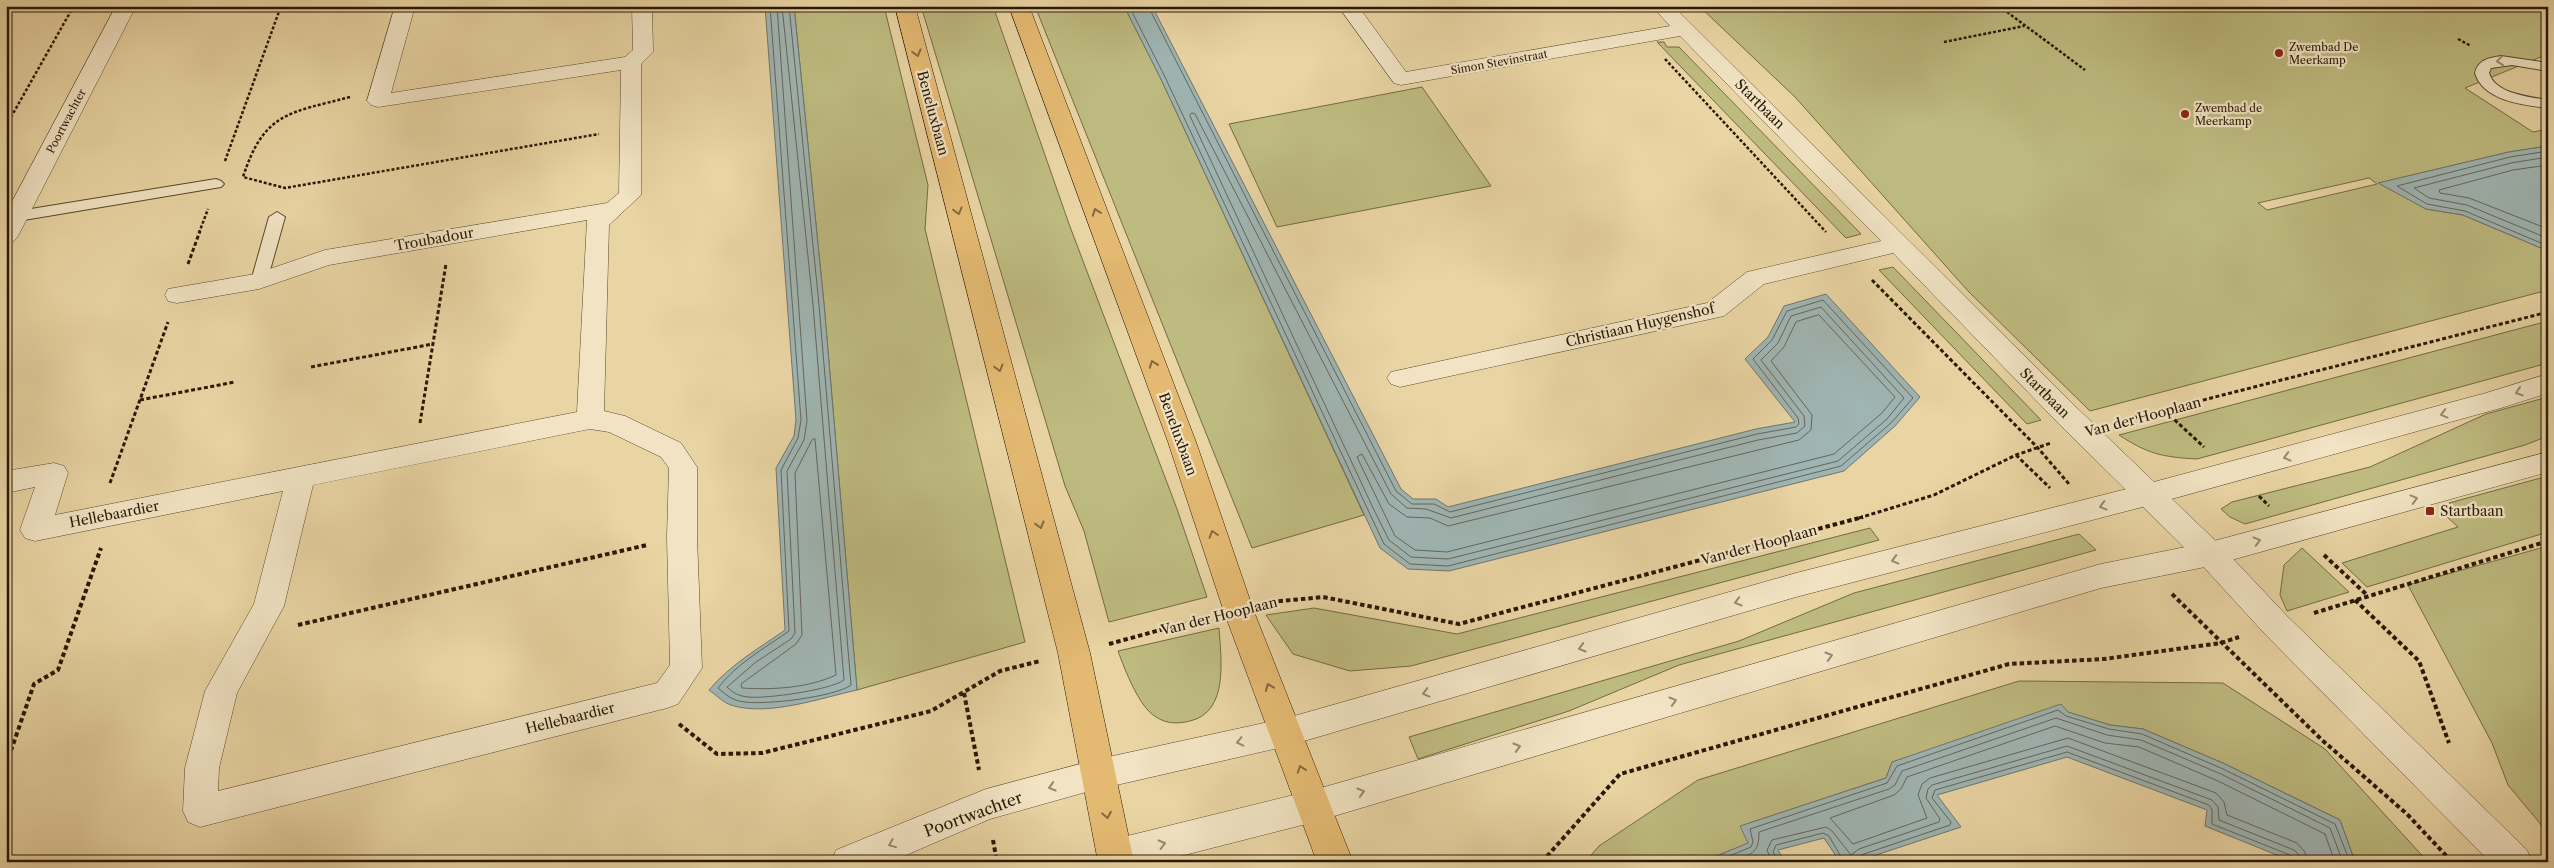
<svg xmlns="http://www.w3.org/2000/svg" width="2554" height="868" viewBox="0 0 2554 868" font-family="'Libre Caslon Text',serif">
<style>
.green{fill:#bebb80;stroke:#736a42;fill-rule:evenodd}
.water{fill:#9fb5b3;stroke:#6f766d}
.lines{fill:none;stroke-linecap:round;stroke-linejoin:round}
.shore{stroke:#64665c;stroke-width:1}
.service-casing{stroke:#58472c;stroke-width:2}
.minor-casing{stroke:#58472c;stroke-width:1}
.tertiary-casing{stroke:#58472c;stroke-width:1}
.primary-casing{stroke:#281804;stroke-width:1}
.path-far2{stroke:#281804;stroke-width:2.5;stroke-dasharray:3 2;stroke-linecap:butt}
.path-far1{stroke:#281804;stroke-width:3;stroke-dasharray:4 2.5;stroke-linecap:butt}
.path{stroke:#281804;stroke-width:4;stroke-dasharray:4.5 3;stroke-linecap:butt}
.service{fill:#f1e3c3;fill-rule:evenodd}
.minor{fill:#f1e3c3;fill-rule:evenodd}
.tertiary{fill:#f1e3c3;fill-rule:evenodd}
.primary{fill:#e4ba72;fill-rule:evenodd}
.oneway{stroke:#86693b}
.oneway2{stroke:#97886d}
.poi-dot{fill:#8f2418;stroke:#f1e3c3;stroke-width:2}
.labels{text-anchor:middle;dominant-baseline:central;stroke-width:4.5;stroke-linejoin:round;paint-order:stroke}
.far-poi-label{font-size:11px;fill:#281804;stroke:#f1e3c3;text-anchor:start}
.far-street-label{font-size:11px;fill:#281804;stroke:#f1e3c3}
.street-label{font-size:14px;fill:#281804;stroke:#f1e3c3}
.poi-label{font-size:14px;fill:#281804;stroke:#f1e3c3;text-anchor:start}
.near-street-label{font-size:16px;fill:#281804;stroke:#f1e3c3}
</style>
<rect width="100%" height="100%" fill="#e9d4a3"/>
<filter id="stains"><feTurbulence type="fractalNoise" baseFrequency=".004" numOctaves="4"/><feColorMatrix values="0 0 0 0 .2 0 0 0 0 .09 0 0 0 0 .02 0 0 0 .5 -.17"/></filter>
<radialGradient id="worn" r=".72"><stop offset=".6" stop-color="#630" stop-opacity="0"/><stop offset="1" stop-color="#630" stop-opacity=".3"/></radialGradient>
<path class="green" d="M 794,6 L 884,6 L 928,185 L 925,229 L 1025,642 L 857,690 L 824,304 Z
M 921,6 L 993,6 L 1069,224 L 1177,509 L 1207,597 L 1109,622 L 1084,531 L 1065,486 Z
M 1035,6 L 1124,6 L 1160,77 L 1364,515 L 1252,548 Z
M 1699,6 L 2548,6 L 2548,54 L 2465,88 L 2533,132 L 2548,129 L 2548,146 L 2509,152 L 2379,183 L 2426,209 L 2463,215 L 2541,248 L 2548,247 L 2548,290 L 2090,411 L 1968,291 L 1795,97 ZM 2369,178 L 2377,184 L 2267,210 L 2258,203 Z
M 1657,42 L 1664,42 L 1667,47 L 1679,47 L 1861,234 L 1846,238 Z
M 1422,87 L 1491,186 L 1277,227 L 1229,124 Z
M 1893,267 L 2041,420 L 2027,424 L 1879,270 Z
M 2548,321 L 2548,363 L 2197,459 C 2162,457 2148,454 2119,435 Z
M 2548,397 L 2548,436 L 2525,445 L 2245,524 L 2230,517 L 2221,509 L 2232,502 L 2370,467 L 2486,414 Z
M 2548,476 L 2548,532 L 2367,587 L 2342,563 L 2458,527 L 2446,516 L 2458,512 L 2449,503 Z
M 1870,528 L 1879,540 L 1411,666 L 1350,671 L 1293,654 L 1266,615 L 1314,608 L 1457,634 Z
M 2079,534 L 2096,550 L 1679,665 L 1569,711 L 1418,759 L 1409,737 L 1739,641 L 1854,593 Z
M 2548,546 L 2548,833 L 2508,785 L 2492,743 L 2408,585 Z
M 2302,548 L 2349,592 L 2287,611 L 2280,595 L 2284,565 Z
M 1219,628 C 1221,659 1229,712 1190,721 C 1178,724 1167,724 1156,717 C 1139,707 1125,670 1118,651 Z
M 2019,681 L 2223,683 L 2325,749 L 2428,862 L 2355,862 L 2340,820 L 2225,764 L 2143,729 L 2110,725 L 2067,712 L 1892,762 L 1886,778 L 1741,826 L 1749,843 L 1702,862 L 1585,862 L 1599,846 L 1698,780 Z"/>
<path class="water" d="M 765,6 L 794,6 L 824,304 L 857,690 C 821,698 767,717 731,705 C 724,703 716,695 709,690 C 731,664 758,649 785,630 L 776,468 L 794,436 L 796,420 Z
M 1124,6 L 1152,6 L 1401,489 L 1413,499 L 1436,499 L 1448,507 L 1756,429 L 1795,422 L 1745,359 L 1768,337 L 1784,306 L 1826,294 L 1920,397 L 1895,426 L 1844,471 L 1449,571 L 1408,569 L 1380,548 L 1160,77 Z
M 2548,146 L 2548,247 L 2541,248 L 2463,215 L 2426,209 L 2378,183 L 2509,152 Z
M 2061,704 L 2068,712 L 2110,725 L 2143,729 L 2225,764 L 2340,820 L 2355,862 L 2294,862 L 2205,826 L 2207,810 L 2067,757 L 1937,795 L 1961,827 L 1855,862 L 1840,862 L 1824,838 L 1778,850 L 1785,862 L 1702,862 L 1748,843 L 1740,826 L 1886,778 L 1892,762 Z"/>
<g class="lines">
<path class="shore" d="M 770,6 L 801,420 L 798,438 L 781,470 L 789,631 C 765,648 736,664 718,688 C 726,695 733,701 745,702 C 765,705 835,697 851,685 L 819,305 L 789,6
M 777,6 L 807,421 L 804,440 L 787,471 L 795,633 L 791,639 L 756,662 L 727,687 C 733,693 739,696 748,697 C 766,699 830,690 844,680 L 813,305 L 782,6
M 1129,6 L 1164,75 L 1384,544 L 1410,564 L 1448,566 L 1841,466 L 1891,423 L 1913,398 L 1823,300 L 1787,311 L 1772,340 L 1753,359 L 1798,418 L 1799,424 L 1796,427 L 1757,434 L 1450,512 L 1434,504 L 1412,504 L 1396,491 L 1148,6
M 1192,113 L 1195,114 L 1391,494 L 1407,508 L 1426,509 L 1451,518 L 1758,440 L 1797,433 L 1805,426 L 1804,416 L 1761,360 L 1778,343 L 1791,316 L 1821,307 L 1904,398 L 1887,419 L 1838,461 L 1448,559 L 1411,557 L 1389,540 L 1374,510 L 1190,116 Z
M 2548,151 L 2510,157 L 2397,186 L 2427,204 L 2465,211 L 2541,243 L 2548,243
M 2548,157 L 2511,163 L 2414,188 L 2429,198 L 2467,205 L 2542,236 L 2548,236
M 2548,165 L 2513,170 L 2439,190 L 2440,193 L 2469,198 L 2548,229
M 1819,315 L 1895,397 L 1882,413 L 1834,454 L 1447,552 L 1415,550 L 1395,536 L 1357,457 L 1362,454 L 1389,504 L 1407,517 L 1430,518 L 1448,526 L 1799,440 L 1811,430 L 1812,415 L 1771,361 L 1784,347 L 1796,322 Z
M 815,439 L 836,675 C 808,688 773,690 742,688 L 741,684 L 796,644 L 802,635 L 795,473 L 812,440 Z
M 1715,862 L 1751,847 L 1753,842 L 1750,829 L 1887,783 L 1897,766 L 2058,710 L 2066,716 L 2109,729 L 2142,734 L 2223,769 L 2335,824 L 2350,862
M 1732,862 C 1751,853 1759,855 1759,832 L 1889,789 L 1895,785 L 1902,771 L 2056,718 L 2107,735 L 2141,740 L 2221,774 L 2330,828 L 2343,862
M 1772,862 L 1767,850 L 1772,840 L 1826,827 L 1832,831 L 1851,855 L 1859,849 L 1939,822 L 1940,819 L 1926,798 L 1928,789 L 1932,785 L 2067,746 L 2212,800 L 2218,807 L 2219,820 L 2294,850 L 2299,855 L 2300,862
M 1779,862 L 1773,852 L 1776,845 L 1823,833 L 1829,836 L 1844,862
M 1857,862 L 1861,855 L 1950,825 L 1951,822 L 1932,798 L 1935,790 L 2067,752 L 2209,805 L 2212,810 L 2212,824 L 2290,855 L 2293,862
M 2307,862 L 2305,852 L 2297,843 L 2227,815 L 2224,802 L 2216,793 L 2068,738 L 1930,778 L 1922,784 L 1918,795 L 1927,818 L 1853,844 L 1830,818 L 1894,795 L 1901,789 L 1907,777 L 2055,726 L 2105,743 L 2139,747 L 2218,781 L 2325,834 L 2335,862"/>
<g class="service-casing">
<path id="service" d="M 2501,56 L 2548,63 L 2548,71 L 2512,65 L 2491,68 L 2489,73 C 2495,94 2530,97 2548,100 L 2548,108 C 2524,105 2483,101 2475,73 C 2478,60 2488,58 2501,56 Z
M 216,179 L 221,181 L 224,184 L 221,187 L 6,223 L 6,213 Z
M 277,212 L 285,217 L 267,281 L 265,285 L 253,285 L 251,281 L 269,217 Z"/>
</g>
<g class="minor-casing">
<path id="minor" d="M 116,6 L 136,6 L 18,236 L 14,241 L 6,243 L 6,213 Z
M 395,6 L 415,6 L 391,93 L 625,57 L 633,50 L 632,6 L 652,6 L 653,52 L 641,64 L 641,195 L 609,225 L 604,411 L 625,416 L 681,443 L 697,467 L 697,537 L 702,668 L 678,704 L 667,708 L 200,827 L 188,822 L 183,811 L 185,768 L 205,691 L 254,604 L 283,491 L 35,541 L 25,538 L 20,530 L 35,487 L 6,493 L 6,471 L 54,463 L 64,466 L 68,473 L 55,515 L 577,412 L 587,220 L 329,265 L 259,289 L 177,303 L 168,301 L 165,295 L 168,289 L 255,274 L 325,250 L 607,203 L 619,193 L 621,70 L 378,107 L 371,105 L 367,101 ZM 590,429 L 609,432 L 661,457 L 669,468 L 667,537 L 670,665 L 657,683 L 218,791 L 219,768 L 237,693 L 284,606 L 313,485 Z
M 1338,6 L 1358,6 L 1406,72 L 1670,26 L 1652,6 L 1673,6 L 2078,409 L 2221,546 L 2287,616 L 2527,850 L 2532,862 L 2490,862 L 2265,634 L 2199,562 L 2058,423 L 1893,253 L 1764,284 L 1724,316 L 1715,318 L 1400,387 L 1391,384 L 1387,378 L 1391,372 L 1707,303 L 1747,272 L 1881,241 L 1680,36 L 1401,85 L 1394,83 Z
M 1099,759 L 1111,763 L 1116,774 L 1111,785 L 990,819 L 890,862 L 831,862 L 836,850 L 986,789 Z"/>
</g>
<g class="tertiary-casing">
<path id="tertiary" d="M 2548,374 L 2548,393 L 2501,408 L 2150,505 L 1796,597 L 1287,746 L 1099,789 L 1087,785 L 1082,774 L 1087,763 L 1099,759 L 1287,718 L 1796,573 L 2150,483 L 2486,393 Z
M 2548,452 L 2548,472 L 2210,566 L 2101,588 L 1314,822 L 1157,862 L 1100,862 L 1097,856 L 1102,844 L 1115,839 L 1314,790 L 2101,564 L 2210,542 Z"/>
</g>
<g class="primary-casing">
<path id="primary" d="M 895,6 L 915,6 L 1090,653 L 1134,862 L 1098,862 L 1058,653 Z
M 1009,6 L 1029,6 L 1196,442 L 1253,609 L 1353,862 L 1317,862 L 1223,609 L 1168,442 Z"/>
</g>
<path class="path-far2" d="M 1614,6 L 1621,13
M 1999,6 L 2085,70
M 2458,39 L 2471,46
M 1944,42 L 2024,26
M 1665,59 L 1826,232
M 350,97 C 289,113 264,112 243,177 L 285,188 L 599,134
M 6,126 L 72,9 L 79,6
M 225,161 L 281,6
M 199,233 L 208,209"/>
<path class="path-far1" d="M 188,264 L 200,231
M 1872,280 L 2037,447 L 2069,484
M 311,367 L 433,344
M 140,400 L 235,382
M 2165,411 L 2204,447
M 2121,421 L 2548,312
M 420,423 L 446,264
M 2016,455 L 2050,488
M 110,483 L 168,322
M 2259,496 L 2269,506
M 1859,518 L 1934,495 L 2016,455 L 2051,443"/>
<path class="path" d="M 2324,555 L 2367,595
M 2172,594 L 2322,740 L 2407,814 L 2452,862
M 2355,600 L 2419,661 L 2449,743
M 1271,602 L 1323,597 L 1459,624 L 1863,517
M 2314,613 L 2548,541
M 298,625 L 647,545
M 1109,644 L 1204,618
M 964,693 L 979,770
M 679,724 L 717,754 L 762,753 L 931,711 L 1000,671 L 1040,661
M 6,765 L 34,684 L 58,670 L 101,548
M 993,840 L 997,862
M 6,856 L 14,862
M 1542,862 L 1620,774 L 2009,664 L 2104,659 L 2221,643 L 2239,637"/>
<use href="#service" class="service"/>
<use href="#minor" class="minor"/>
<use href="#tertiary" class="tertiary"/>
<use href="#primary" class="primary"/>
</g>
<defs><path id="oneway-chevron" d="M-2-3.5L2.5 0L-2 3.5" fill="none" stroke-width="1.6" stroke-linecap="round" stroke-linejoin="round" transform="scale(1.25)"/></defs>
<g class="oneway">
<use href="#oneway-chevron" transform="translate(917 53) rotate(75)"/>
<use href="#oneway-chevron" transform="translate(958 211) rotate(75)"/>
<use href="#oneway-chevron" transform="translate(1096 212) rotate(-110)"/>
<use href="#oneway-chevron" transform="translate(1153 364) rotate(-110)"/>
<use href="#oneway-chevron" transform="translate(999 368) rotate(75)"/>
<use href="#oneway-chevron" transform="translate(1040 525) rotate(75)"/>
<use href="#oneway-chevron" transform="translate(1213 534) rotate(-108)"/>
<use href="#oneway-chevron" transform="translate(1269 687) rotate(-112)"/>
<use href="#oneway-chevron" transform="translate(1301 769) rotate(-110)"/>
<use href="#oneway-chevron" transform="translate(1107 815) rotate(79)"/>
</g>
<g class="oneway2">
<use href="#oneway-chevron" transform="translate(2500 61) rotate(173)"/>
<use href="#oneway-chevron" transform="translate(2519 392) rotate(162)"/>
<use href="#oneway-chevron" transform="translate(2444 414) rotate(165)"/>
<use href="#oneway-chevron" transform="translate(2287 457) rotate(165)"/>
<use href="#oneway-chevron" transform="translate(2414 499) rotate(-15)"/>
<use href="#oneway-chevron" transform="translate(2103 506) rotate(165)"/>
<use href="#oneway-chevron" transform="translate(2257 541) rotate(-15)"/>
<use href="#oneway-chevron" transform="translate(1895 560) rotate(165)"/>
<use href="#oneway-chevron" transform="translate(1738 602) rotate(164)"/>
<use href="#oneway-chevron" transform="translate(1582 648) rotate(164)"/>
<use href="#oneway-chevron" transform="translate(1829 656) rotate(-16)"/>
<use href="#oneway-chevron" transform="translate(1426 693) rotate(165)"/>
<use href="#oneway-chevron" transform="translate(1673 701) rotate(-16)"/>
<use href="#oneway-chevron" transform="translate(1240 742) rotate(167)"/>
<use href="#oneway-chevron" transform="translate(1517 747) rotate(-16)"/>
<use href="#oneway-chevron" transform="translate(1052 787) rotate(164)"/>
<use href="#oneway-chevron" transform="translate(1361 792) rotate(-16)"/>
<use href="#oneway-chevron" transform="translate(892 844) rotate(158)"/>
<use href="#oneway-chevron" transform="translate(1162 844) rotate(-14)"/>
</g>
<g class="poi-dot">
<circle cx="2279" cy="53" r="5"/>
<circle cx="2185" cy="114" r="5"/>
<rect x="2425" y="506" width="10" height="10" rx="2.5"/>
</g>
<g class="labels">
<g class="far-poi-label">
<text x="2289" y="47">Zwembad De<tspan x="2289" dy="13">Meerkamp</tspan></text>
<text x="2195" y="108">Zwembad de<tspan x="2195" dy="13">Meerkamp</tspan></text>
</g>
<g class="far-street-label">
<text transform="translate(1499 62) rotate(-10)">Simon Stevinstraat</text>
<text transform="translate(66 121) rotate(-62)">Poortwachter</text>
</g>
<g class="street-label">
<text transform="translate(1760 104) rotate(45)">Startbaan</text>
<text transform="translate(933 113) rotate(75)">Beneluxbaan</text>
<text transform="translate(434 239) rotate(-10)">Troubadour</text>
<text transform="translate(1640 325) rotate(-13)">Christiaan Huygenshof</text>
<text transform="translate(2045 393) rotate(45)">Startbaan</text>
<text transform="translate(2143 417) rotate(-15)">Van der Hooplaan</text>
<text transform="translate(1178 434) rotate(70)">Beneluxbaan</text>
<text transform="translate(114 514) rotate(-11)">Hellebaardier</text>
<text transform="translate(1759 545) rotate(-15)">Van der Hooplaan</text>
<text transform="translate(1219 616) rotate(-14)">Van der Hooplaan</text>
<text transform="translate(570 718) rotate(-14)">Hellebaardier</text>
</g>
<g class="poi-label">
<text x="2440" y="511">Startbaan</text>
</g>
<g class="near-street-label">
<text transform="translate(973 814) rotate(-20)">Poortwachter</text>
</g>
</g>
<rect width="2554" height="868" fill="none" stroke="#e9d4a3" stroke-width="25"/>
<rect x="8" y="8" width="2539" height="853" fill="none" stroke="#281804" stroke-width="2.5"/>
<rect x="12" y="12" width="2529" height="843" fill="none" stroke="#281804"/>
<rect width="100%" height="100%" filter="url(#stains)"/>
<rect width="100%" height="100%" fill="url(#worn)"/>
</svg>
